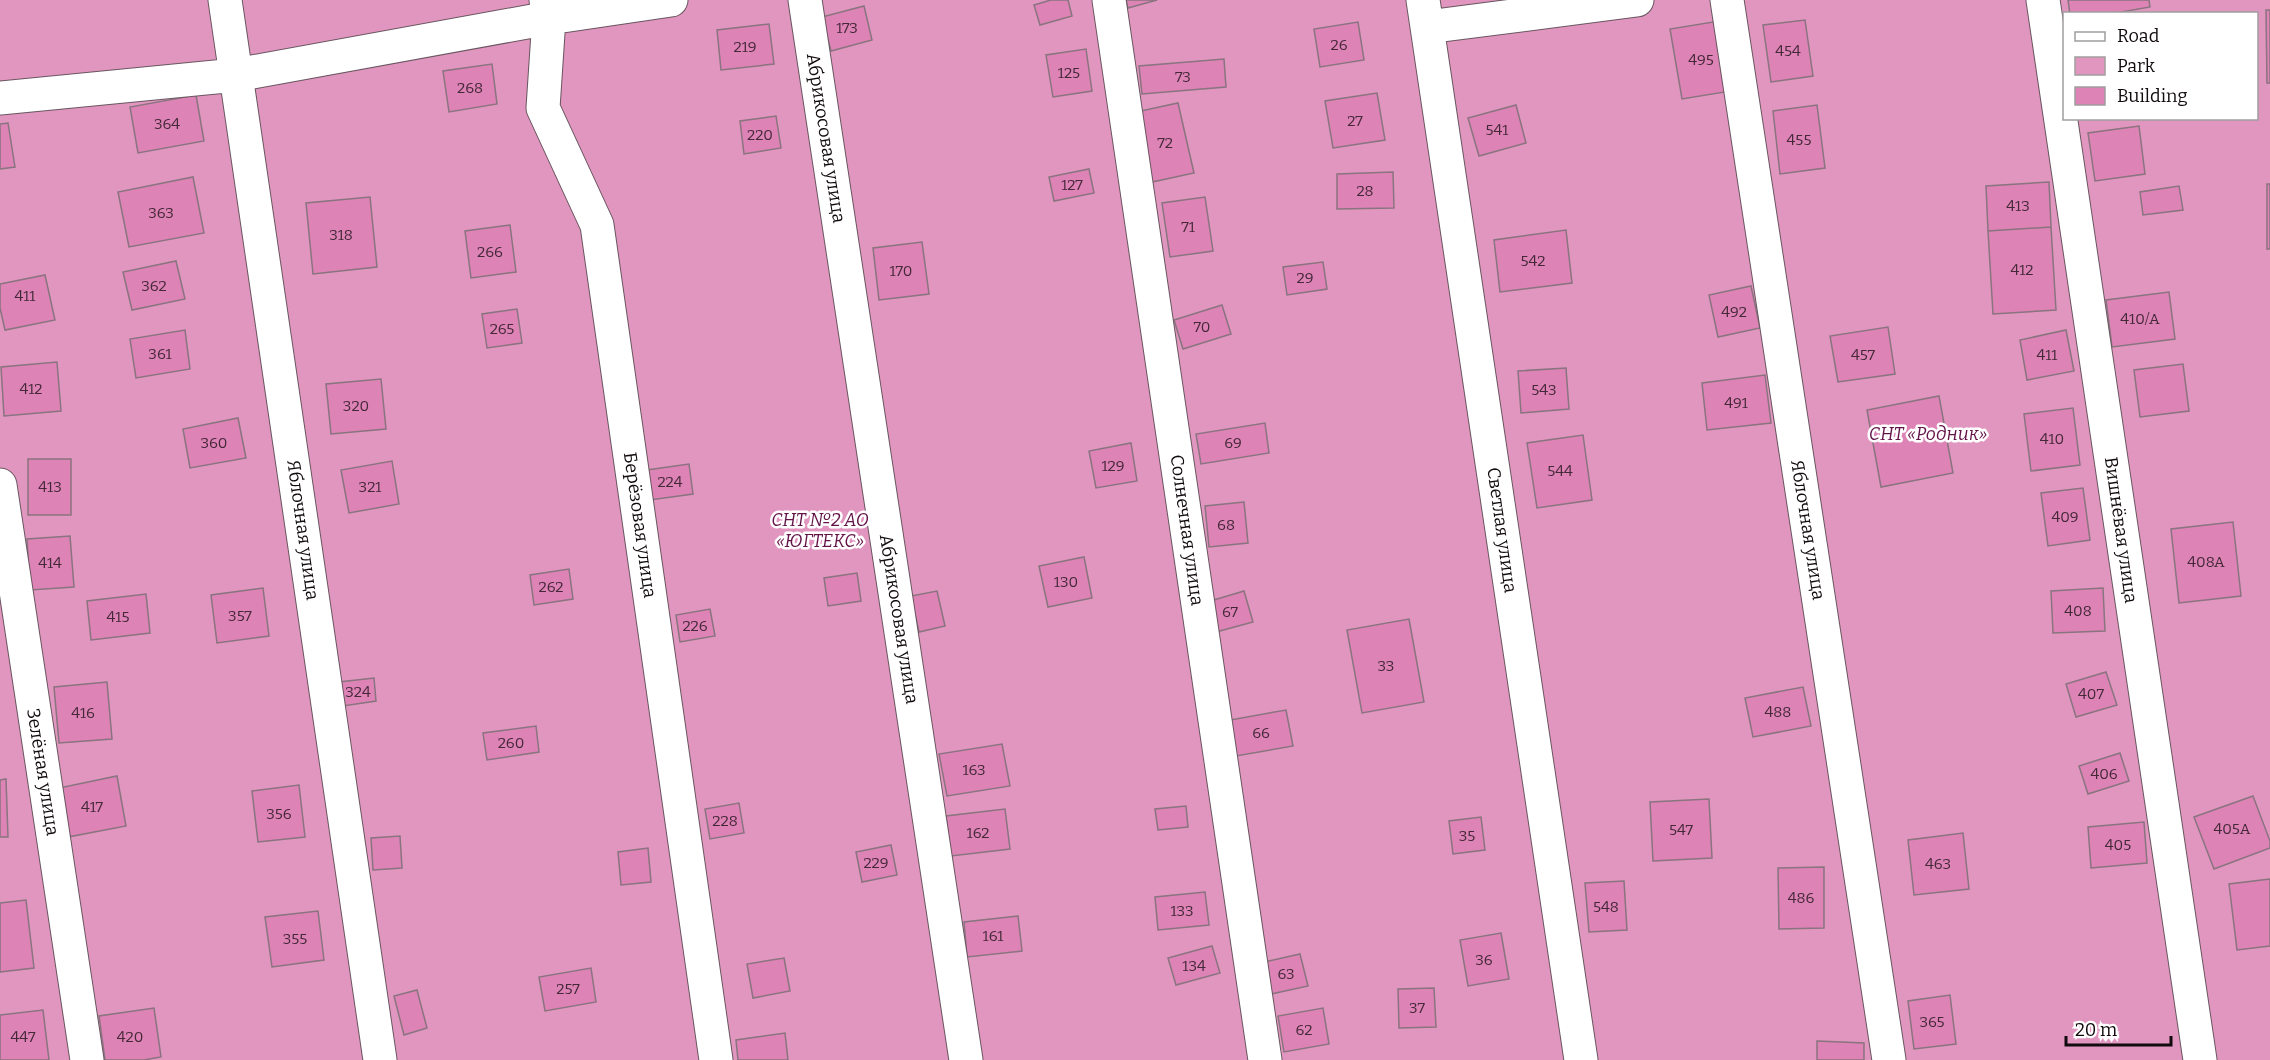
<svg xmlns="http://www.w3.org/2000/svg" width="2270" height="1060" viewBox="0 0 2270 1060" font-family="Bitter,serif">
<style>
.green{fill:#e196bf;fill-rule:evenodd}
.building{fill:#dd83b6;stroke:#89747f;stroke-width:1.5}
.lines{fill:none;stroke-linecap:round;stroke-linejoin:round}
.minor-casing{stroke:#695660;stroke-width:35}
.minor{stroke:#fff;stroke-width:33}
.labels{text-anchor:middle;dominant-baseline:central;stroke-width:5;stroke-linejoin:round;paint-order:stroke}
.number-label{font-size:15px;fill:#442838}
.street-label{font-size:18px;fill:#110a0e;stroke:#fff}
.park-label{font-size:18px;font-style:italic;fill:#631347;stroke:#fff}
</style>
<rect width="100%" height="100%" fill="#f4dde8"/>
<path class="green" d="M 0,0 L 2270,0 L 2270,1060 L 0,1060 ZM 2064,14 L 2256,14 L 2256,118 L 2064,118 Z"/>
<path class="building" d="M 1051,0 L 1068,0 L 1072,16 L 1040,25 L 1034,5 Z
M 1126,0 L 1157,0 L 1128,8 Z
M 2068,0 L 2149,0 L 2150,7 L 2110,14 L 2070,14 Z
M 864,6 L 872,40 L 831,51 L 822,17 Z
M 2266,10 L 2270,10 L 2270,83 L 2267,83 Z
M 1805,20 L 1813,76 L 1771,82 L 1763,25 Z
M 1719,21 L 1731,91 L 1682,99 L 1670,29 Z
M 1358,22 L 1364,60 L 1320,67 L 1314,29 Z
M 769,24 L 774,64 L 721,70 L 717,30 Z
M 1086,49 L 1092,91 L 1053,97 L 1046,55 Z
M 1224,59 L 1226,87 L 1142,94 L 1139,66 Z
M 492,64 L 497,104 L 449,112 L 443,71 Z
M 1377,93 L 1385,140 L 1333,148 L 1325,101 Z
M 196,95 L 204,141 L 138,153 L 130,107 Z
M 1178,103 L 1194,173 L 1152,182 L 1136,112 Z
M 1516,105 L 1526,143 L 1479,156 L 1468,118 Z
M 1817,105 L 1825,168 L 1780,174 L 1773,111 Z
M 776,116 L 781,148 L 744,154 L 740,121 Z
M 8,123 L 15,167 L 0,169 L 0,124 Z
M 2139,126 L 2145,174 L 2095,181 L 2088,133 Z
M 1089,169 L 1094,193 L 1054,201 L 1049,177 Z
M 1393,172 L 1394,208 L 1337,209 L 1337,174 Z
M 193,177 L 204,233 L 129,247 L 118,192 Z
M 2049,182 L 2051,227 L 1988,231 L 1986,186 Z
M 2267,184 L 2270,184 L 2270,249 L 2267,249 Z
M 2179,186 L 2183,210 L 2143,215 L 2140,192 Z
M 370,197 L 377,267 L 313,274 L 306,203 Z
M 1205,197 L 1213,251 L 1170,257 L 1162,203 Z
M 510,225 L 516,272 L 471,278 L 465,231 Z
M 2051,227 L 2056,310 L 1993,314 L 1988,231 Z
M 1566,230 L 1572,283 L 1500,292 L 1494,240 Z
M 922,242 L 929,294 L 879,300 L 873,248 Z
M 176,261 L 185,299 L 132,310 L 123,272 Z
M 1323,262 L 1327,289 L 1287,295 L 1283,267 Z
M 45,275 L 55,320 L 5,330 L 0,308 L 0,284 Z
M 1751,286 L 1760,328 L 1718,337 L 1709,295 Z
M 2169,292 L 2175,339 L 2112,347 L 2106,300 Z
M 1222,305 L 1231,334 L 1183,349 L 1174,320 Z
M 517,309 L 522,343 L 487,348 L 482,314 Z
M 1888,327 L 1895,374 L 1838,382 L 1830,336 Z
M 185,330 L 190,369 L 136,378 L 130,339 Z
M 2066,330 L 2074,371 L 2027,380 L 2020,340 Z
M 57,362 L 61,411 L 4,416 L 1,367 Z
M 2183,364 L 2189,411 L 2140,417 L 2134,370 Z
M 1566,368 L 1569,409 L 1521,413 L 1518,371 Z
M 1765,375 L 1771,423 L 1707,430 L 1702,383 Z
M 381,379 L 386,429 L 331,434 L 326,384 Z
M 1939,396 L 1953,473 L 1881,487 L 1867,410 Z
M 2073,408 L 2080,465 L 2031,471 L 2024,414 Z
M 238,418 L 246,458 L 190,468 L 183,429 Z
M 1265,423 L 1269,453 L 1201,464 L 1196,434 Z
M 1583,435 L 1592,500 L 1537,508 L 1527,443 Z
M 1131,443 L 1137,481 L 1096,488 L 1089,451 Z
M 28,459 L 71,459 L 71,515 L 28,515 Z
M 392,461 L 399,504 L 349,513 L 341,470 Z
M 689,464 L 693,494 L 650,500 L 647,470 Z
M 2083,488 L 2090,540 L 2048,546 L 2041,493 Z
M 1244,502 L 1248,543 L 1209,547 L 1205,506 Z
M 2233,522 L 2241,596 L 2179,603 L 2171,529 Z
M 70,536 L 74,587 L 30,590 L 27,539 Z
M 1084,557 L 1092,598 L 1048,607 L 1039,566 Z
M 569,569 L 573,599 L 534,605 L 530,575 Z
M 857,573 L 861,601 L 828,606 L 824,578 Z
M 263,588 L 269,636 L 217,643 L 211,595 Z
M 2103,588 L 2105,631 L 2053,633 L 2051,591 Z
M 937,591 L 945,626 L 919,632 L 911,596 Z
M 1244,591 L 1253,622 L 1216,632 L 1207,602 Z
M 146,594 L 150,633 L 91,640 L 87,601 Z
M 710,609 L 715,636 L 680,642 L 676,615 Z
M 1409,619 L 1424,702 L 1362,713 L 1347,630 Z
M 2106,672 L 2117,705 L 2076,717 L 2066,684 Z
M 374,678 L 376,701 L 343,706 L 339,682 Z
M 107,682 L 112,739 L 59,743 L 54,687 Z
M 1803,687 L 1811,726 L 1753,737 L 1745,698 Z
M 1286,710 L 1293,746 L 1236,756 L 1230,720 Z
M 536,726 L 539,752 L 487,760 L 483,733 Z
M 1002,744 L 1010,786 L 947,796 L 939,754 Z
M 2120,753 L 2129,781 L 2088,794 L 2079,766 Z
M 117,776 L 126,826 L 68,837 L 59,788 Z
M 6,779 L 8,837 L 0,837 L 0,780 Z
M 299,785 L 305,837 L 258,842 L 252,791 Z
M 2253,796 L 2270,841 L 2270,848 L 2214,869 L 2194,817 Z
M 1709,799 L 1712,858 L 1653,861 L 1650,802 Z
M 739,803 L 744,833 L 710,839 L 705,809 Z
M 1186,806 L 1188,827 L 1158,830 L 1155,809 Z
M 1005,809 L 1010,849 L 951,856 L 946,816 Z
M 1481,817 L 1485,850 L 1453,854 L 1449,821 Z
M 2144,822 L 2147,863 L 2091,868 L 2088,827 Z
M 1963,833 L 1969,889 L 1914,895 L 1908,840 Z
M 400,836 L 402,868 L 373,870 L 371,838 Z
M 891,845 L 897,875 L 862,882 L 856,852 Z
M 648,848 L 651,882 L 621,885 L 618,852 Z
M 1824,867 L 1824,928 L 1779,929 L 1778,868 Z
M 2270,879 L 2270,946 L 2237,950 L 2229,884 Z
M 1624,881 L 1627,930 L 1589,932 L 1585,883 Z
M 1205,892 L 1209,925 L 1158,930 L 1155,897 Z
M 26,900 L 34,968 L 0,972 L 0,903 Z
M 318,911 L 324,960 L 272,967 L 265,917 Z
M 1018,916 L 1022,951 L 967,957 L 964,922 Z
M 1501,933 L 1509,979 L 1468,986 L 1460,940 Z
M 1212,946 L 1220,973 L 1176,985 L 1168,958 Z
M 1300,954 L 1308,986 L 1271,994 L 1264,962 Z
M 784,958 L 790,991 L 753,998 L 747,964 Z
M 591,968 L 596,1002 L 545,1011 L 539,977 Z
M 1434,988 L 1436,1027 L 1399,1028 L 1398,989 Z
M 417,990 L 427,1028 L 404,1035 L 394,996 Z
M 1950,995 L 1956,1044 L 1914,1049 L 1908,1001 Z
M 154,1008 L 161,1057 L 144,1060 L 105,1060 L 99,1016 Z
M 1323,1008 L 1329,1044 L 1284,1052 L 1278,1016 Z
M 43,1010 L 49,1060 L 0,1060 L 0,1015 Z
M 785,1033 L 788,1060 L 738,1060 L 736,1040 Z
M 1817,1041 L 1864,1043 L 1864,1060 L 1817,1060 Z"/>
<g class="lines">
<g class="minor-casing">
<path id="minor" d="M 225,0 L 380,1060
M 546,0 L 549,18 L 543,108 L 597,225 L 716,1060
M 805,0 L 966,1060
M 1109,0 L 1265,1060
M 1423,0 L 1581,1060
M 1727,0 L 1889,1060
M 2043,0 L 2200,1060
M 1427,27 L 1637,0
M 0,98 L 236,75 L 549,18 L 671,0
M 0,485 L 87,1060"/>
</g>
<use href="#minor" class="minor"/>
</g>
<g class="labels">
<g class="number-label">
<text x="847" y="28">173</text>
<text x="1339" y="45">26</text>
<text x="745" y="47">219</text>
<text x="1788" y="51">454</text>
<text x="1701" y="60">495</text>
<text x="1069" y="73">125</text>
<text x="1183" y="77">73</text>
<text x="470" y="88">268</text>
<text x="1355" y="121">27</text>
<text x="167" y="124">364</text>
<text x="1497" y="130">541</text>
<text x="760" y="135">220</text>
<text x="1799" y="140">455</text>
<text x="1165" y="143">72</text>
<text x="1072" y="185">127</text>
<text x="1365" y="191">28</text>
<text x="2018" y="206">413</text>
<text x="161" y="213">363</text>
<text x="1188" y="227">71</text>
<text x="341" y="235">318</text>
<text x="490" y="252">266</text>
<text x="1533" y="261">542</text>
<text x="2022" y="270">412</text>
<text x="901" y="271">170</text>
<text x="1305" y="278">29</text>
<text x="154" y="286">362</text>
<text x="25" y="296">411</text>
<text x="1734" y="312">492</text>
<text x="2140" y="319">410/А</text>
<text x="1202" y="327">70</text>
<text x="502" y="329">265</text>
<text x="160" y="354">361</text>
<text x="1863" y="355">457</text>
<text x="2047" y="355">411</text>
<text x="31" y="389">412</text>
<text x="1544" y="390">543</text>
<text x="1736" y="403">491</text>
<text x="356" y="406">320</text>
<text x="2052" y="439">410</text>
<text x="214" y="443">360</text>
<text x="1233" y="443">69</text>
<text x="1113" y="466">129</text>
<text x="1560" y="471">544</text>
<text x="670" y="482">224</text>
<text x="50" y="487">413</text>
<text x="370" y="487">321</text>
<text x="2065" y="517">409</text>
<text x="1226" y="525">68</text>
<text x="2206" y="562">408А</text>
<text x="50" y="563">414</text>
<text x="1066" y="582">130</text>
<text x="551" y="587">262</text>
<text x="2078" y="611">408</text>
<text x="1230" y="612">67</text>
<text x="240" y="616">357</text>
<text x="118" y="617">415</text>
<text x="695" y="626">226</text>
<text x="1386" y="666">33</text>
<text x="358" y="692">324</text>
<text x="2091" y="694">407</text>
<text x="1778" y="712">488</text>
<text x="83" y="713">416</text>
<text x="1261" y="733">66</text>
<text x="511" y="743">260</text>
<text x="974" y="770">163</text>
<text x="2104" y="774">406</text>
<text x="92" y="807">417</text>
<text x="279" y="814">356</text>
<text x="725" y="821">228</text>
<text x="2232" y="829">405А</text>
<text x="1681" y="830">547</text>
<text x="978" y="833">162</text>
<text x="1467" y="836">35</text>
<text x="2118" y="845">405</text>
<text x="876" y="863">229</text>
<text x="1938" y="864">463</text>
<text x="1801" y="898">486</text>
<text x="1606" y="907">548</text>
<text x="1182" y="911">133</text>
<text x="993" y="936">161</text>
<text x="295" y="939">355</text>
<text x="1484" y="960">36</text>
<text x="1194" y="966">134</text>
<text x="1286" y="974">63</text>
<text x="568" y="989">257</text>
<text x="1417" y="1008">37</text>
<text x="1932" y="1022">365</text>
<text x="1304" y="1030">62</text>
<text x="23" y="1037">447</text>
<text x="130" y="1037">420</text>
</g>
<g class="street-label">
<text transform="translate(826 138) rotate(81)">Абрикосовая улица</text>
<text transform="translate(640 525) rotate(82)">Берёзовая улица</text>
<text transform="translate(303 530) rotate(82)">Яблочная улица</text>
<text transform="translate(1187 530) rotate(82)">Солнечная улица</text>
<text transform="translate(1502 530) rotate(82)">Светлая улица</text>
<text transform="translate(1808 530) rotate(81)">Яблочная улица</text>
<text transform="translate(2121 530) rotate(82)">Вишнёвая улица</text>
<text transform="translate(899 619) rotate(81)">Абрикосовая улица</text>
<text transform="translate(43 772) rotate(81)">Зелёная улица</text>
</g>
<g class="park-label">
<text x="1928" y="434">СНТ «Родник»</text>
<text x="820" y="520">СНТ №2 АО<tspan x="820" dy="21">«ЮГТЕКС»</tspan></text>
</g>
</g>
<rect x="2063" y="12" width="195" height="108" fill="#ffffff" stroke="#a09d9f" stroke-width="1.5"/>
<rect x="2075" y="32" width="30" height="9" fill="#ffffff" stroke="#a09d9f" stroke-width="1.5"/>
<text x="2117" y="42" font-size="18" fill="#110a0e">Road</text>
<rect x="2075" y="57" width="30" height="18" fill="#e196bf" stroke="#a09d9f" stroke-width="1.5"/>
<text x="2117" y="72" font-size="18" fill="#110a0e">Park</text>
<rect x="2075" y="87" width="30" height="18" fill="#dd83b6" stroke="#a09d9f" stroke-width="1.5"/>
<text x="2117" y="102" font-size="18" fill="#110a0e">Building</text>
<path d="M2066 1036v9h105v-9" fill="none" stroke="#110a0e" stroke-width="3"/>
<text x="2075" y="1036" font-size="18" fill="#110a0e" stroke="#ffffff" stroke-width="4.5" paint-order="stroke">20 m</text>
</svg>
